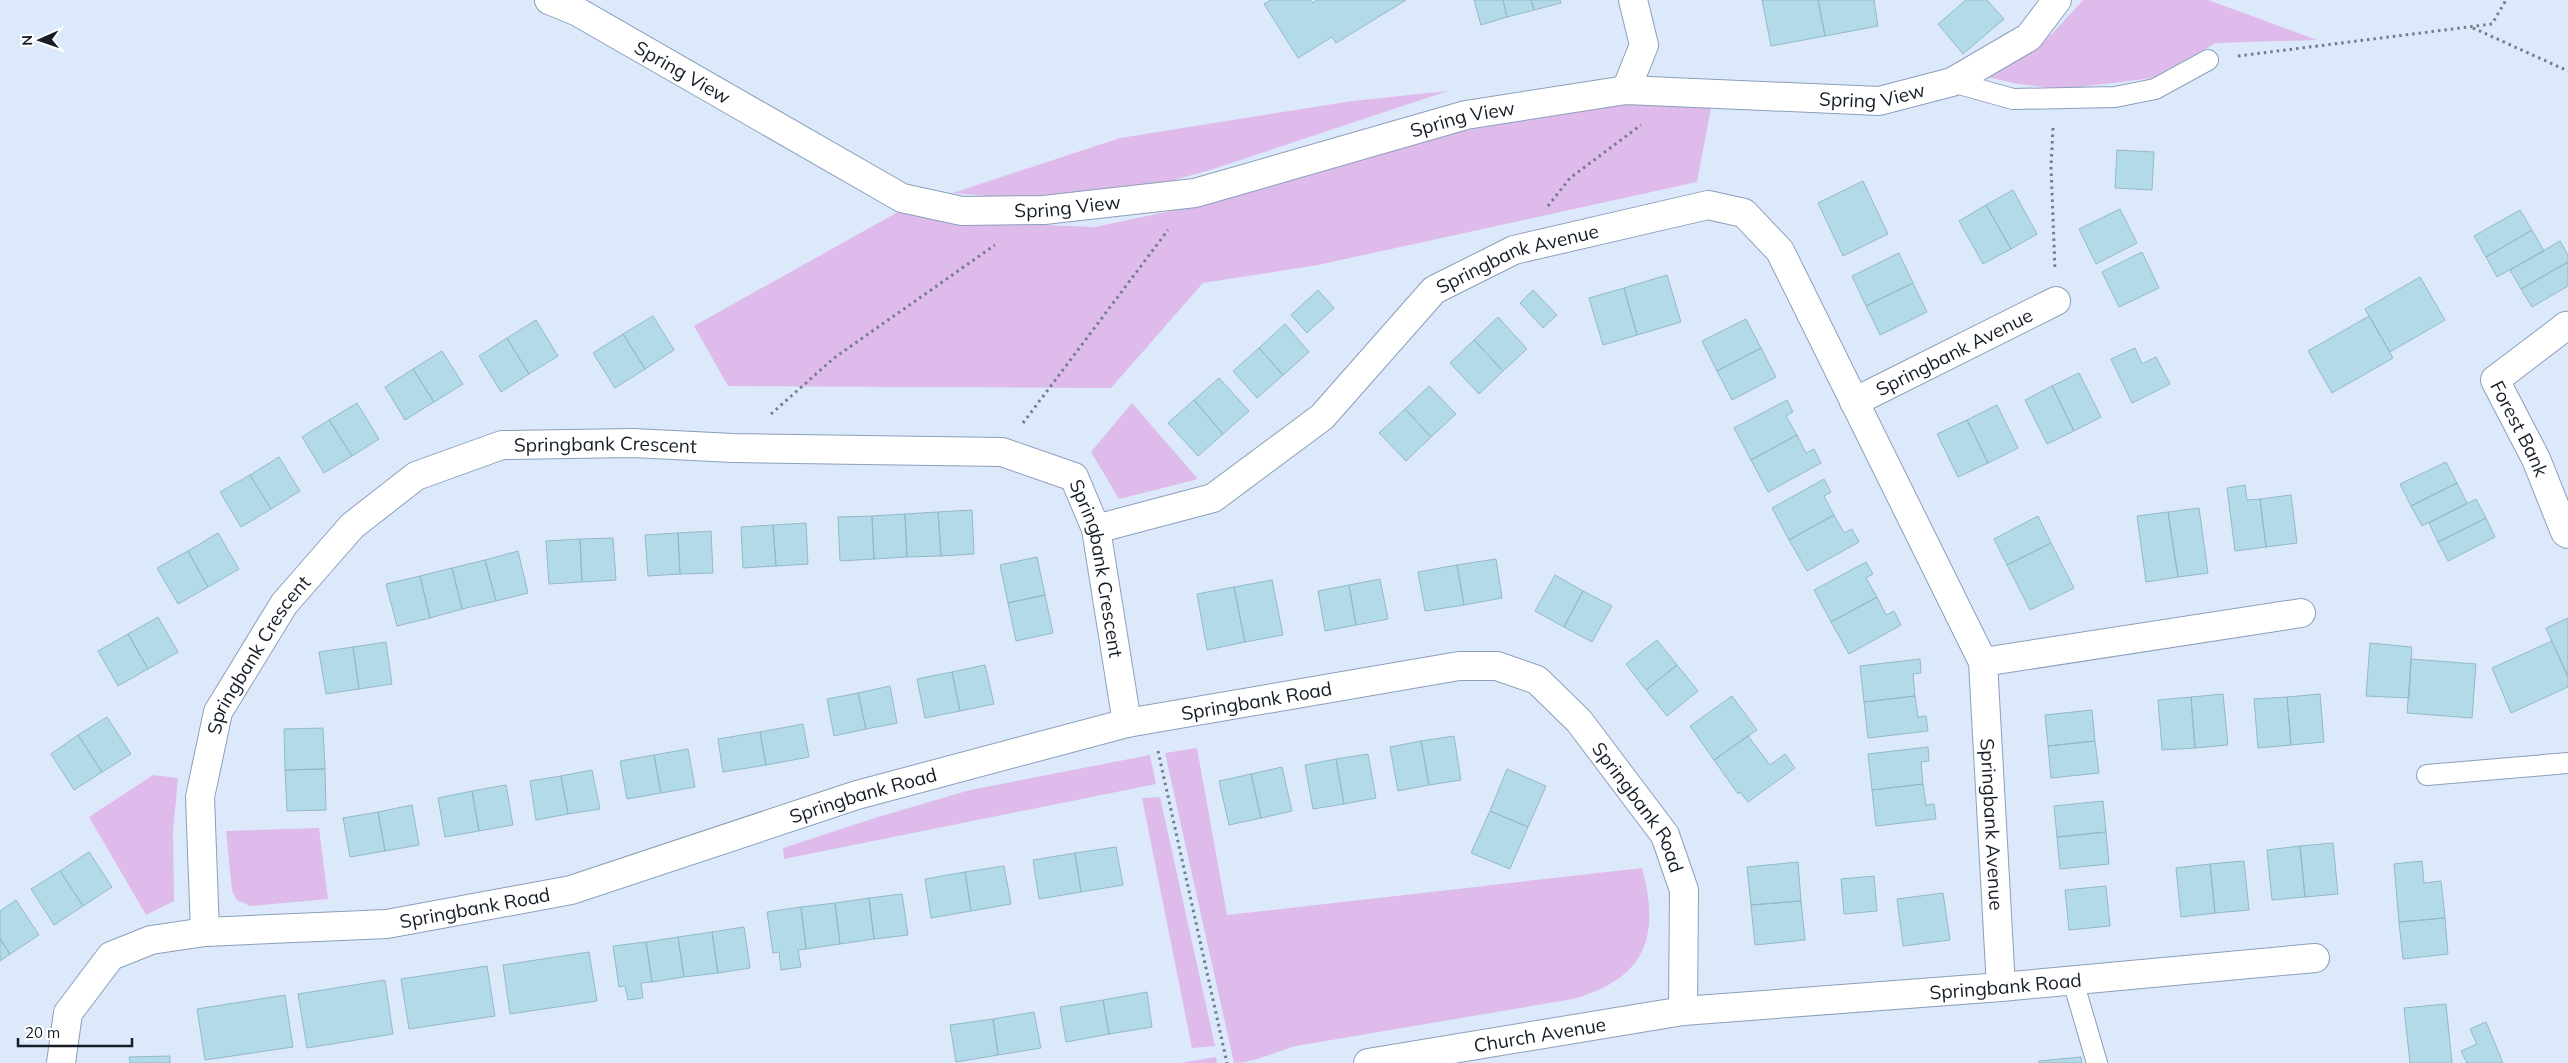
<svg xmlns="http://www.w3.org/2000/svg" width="2568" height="1063" viewBox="0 0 2568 1063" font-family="Mulish,sans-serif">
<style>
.green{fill:#debbea}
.building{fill:#b3dae9;stroke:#93b9c8}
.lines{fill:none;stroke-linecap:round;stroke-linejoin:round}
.lane-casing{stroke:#8b9fbb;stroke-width:22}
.street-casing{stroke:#8b9fbb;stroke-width:30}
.path{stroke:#727c8a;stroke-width:3;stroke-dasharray:2.5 4;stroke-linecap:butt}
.lane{stroke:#fff;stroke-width:20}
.street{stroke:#fff;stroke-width:28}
.labels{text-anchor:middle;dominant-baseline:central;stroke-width:4.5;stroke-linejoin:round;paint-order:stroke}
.street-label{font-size:19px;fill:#151d27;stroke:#fff}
</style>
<rect width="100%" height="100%" fill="#dce9fb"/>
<path class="green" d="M 2083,0 L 2208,0 L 2317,40 L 2216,43 L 2152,78 L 2113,83 L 2061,89 L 2018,84 L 1988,77 L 2052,34 Z
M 1448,91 L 1210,170 L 1149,187 L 1089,196 L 999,197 L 953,193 L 1120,138 L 1352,101 Z
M 1640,99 L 1711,108 L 1697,182 L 1318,265 L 1203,283 L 1111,388 L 728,386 L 694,326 L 905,208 L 959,222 L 1095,227 L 1218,201 L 1357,150 Z
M 1132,403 L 1198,479 L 1119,499 L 1091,452 Z
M 1197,748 L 1227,915 L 1642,868 C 1661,938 1645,979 1573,999 L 1296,1046 C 1277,1051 1253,1063 1234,1063 L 1165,753 Z
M 1150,755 L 1156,784 L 784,859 L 783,848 L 878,817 L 970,790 Z
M 153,775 L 178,778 L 173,831 L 174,901 L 146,915 L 89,817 Z
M 1160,797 L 1215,1046 L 1192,1048 L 1142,798 Z
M 319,828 L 328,899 L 250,906 L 237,900 L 232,891 L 226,831 Z
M 1216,1057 L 1217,1063 L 1180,1063 Z"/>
<path class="building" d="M 1271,0 L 1311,0 L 1313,3 L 1317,0 L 1406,0 L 1336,43 L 1332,37 L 1298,58 L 1264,4 Z
M 1474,0 L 1503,0 L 1507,17 L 1481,25 Z
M 1503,0 L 1531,0 L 1534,10 L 1507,17 Z
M 1531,0 L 1560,0 L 1561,3 L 1534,10 Z
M 1762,0 L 1818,0 L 1825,36 L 1771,46 Z
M 1818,0 L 1874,0 L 1878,26 L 1825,36 Z
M 1966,0 L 1987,0 L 2004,19 L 1963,54 L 1938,24 Z
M 2117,150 L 2154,152 L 2152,190 L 2115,188 Z
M 1863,181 L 1888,234 L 1843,256 L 1818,203 Z
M 2013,190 L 2037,234 L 2011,249 L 1986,205 Z
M 1986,205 L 2011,249 L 1983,264 L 1959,221 Z
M 2120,209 L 2137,243 L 2096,264 L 2079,229 Z
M 2520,210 L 2532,230 L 2486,257 L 2474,236 Z
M 2532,230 L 2544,251 L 2497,277 L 2486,257 Z
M 2560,241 L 2568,255 L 2568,262 L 2521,289 L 2510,270 Z
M 2142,252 L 2159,288 L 2119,307 L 2102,272 Z
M 1899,253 L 1913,283 L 1866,306 L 1852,276 Z
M 2568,262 L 2568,286 L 2532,307 L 2521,289 Z
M 1667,275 L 1681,322 L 1637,335 L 1624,288 Z
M 2420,277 L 2445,320 L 2390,352 L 2365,309 Z
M 1913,283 L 1927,312 L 1880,335 L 1866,306 Z
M 1624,288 L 1637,335 L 1603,345 L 1589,298 Z
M 1318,290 L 1334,308 L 1307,333 L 1291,315 Z
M 1533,290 L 1557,315 L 1543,328 L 1520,303 Z
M 653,316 L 674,350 L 645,369 L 623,334 Z
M 2369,316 L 2393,358 L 2332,393 L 2308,351 Z
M 1498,317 L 1527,349 L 1503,371 L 1474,340 Z
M 1746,319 L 1761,348 L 1717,371 L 1702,341 Z
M 536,320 L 558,356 L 529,374 L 507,338 Z
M 1285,324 L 1309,352 L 1283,375 L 1259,348 Z
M 623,334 L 645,369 L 615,388 L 593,353 Z
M 507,338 L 529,374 L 501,392 L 479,356 Z
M 1474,340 L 1503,371 L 1479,394 L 1450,363 Z
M 1259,348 L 1283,375 L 1257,398 L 1233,371 Z
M 1761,348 L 1776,377 L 1732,400 L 1717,371 Z
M 2135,348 L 2142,364 L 2156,357 L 2170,384 L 2132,403 L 2111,359 Z
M 442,351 L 463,384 L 434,402 L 413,369 Z
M 413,369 L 434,402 L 405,420 L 385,387 Z
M 2079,373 L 2101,417 L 2074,431 L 2052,386 Z
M 1219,378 L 1249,411 L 1223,434 L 1194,400 Z
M 1429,386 L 1456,414 L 1431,437 L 1405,409 Z
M 2052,386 L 2074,431 L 2047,444 L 2025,400 Z
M 1194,400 L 1223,434 L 1198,456 L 1168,423 Z
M 1787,400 L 1793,412 L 1786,416 L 1797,435 L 1751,460 L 1734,428 Z
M 357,403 L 379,439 L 352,456 L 329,420 Z
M 1997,405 L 2018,448 L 1988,463 L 1967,420 Z
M 1405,409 L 1431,437 L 1406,461 L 1379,433 Z
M 329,420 L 352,456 L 324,473 L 302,437 Z
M 1967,420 L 1988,463 L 1958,477 L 1937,434 Z
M 1797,435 L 1806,453 L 1814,449 L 1821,463 L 1768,492 L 1751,460 Z
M 279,457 L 300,491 L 271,509 L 250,475 Z
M 2446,462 L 2457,483 L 2411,506 L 2400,484 Z
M 250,475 L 271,509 L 241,527 L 220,492 Z
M 1824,479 L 1831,492 L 1824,496 L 1834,515 L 1789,540 L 1772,508 Z
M 2457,483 L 2467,503 L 2422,526 L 2411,506 Z
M 2245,485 L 2247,500 L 2260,499 L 2266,547 L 2235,551 L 2227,488 Z
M 2291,495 L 2297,543 L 2266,547 L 2260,499 Z
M 2476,499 L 2486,518 L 2438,542 L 2429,523 Z
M 2199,508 L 2208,573 L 2178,577 L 2168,512 Z
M 972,510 L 974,554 L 941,556 L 938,512 Z
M 938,512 L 941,556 L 907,557 L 905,514 Z
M 2168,512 L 2178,577 L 2146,582 L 2137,516 Z
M 905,514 L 907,557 L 874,559 L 872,516 Z
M 1834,515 L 1844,533 L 1852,529 L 1859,542 L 1807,571 L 1789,540 Z
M 872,516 L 874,559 L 840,561 L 838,517 Z
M 2038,516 L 2051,543 L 2007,565 L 1994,539 Z
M 2486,518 L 2495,537 L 2448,561 L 2438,542 Z
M 806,523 L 808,564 L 776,566 L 773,525 Z
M 773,525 L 776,566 L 743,568 L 741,527 Z
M 711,531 L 713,573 L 680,574 L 678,533 Z
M 218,533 L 239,569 L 208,587 L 188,551 Z
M 678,533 L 680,574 L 648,576 L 645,535 Z
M 613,538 L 616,580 L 582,582 L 580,539 Z
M 580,539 L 582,582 L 549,584 L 546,541 Z
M 2051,543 L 2074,588 L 2030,610 L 2007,565 Z
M 188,551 L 208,587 L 178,604 L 157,568 Z
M 518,551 L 528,593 L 496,601 L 485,560 Z
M 1037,557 L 1045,595 L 1008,603 L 1000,565 Z
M 1496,559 L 1502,598 L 1464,605 L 1457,565 Z
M 485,560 L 496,601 L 462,609 L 452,568 Z
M 1866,562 L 1873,574 L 1866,578 L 1877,597 L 1831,622 L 1814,590 Z
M 1457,565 L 1464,605 L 1425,611 L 1418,572 Z
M 452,568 L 462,609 L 430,618 L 420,576 Z
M 1555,575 L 1583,591 L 1564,627 L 1535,611 Z
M 420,576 L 430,618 L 397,626 L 386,584 Z
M 1380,579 L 1388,619 L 1356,625 L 1349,585 Z
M 1272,580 L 1283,635 L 1245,642 L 1234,587 Z
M 1349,585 L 1356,625 L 1325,631 L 1318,591 Z
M 1234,587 L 1245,642 L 1207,650 L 1197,594 Z
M 1583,591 L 1612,606 L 1592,642 L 1564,627 Z
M 1045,595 L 1053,633 L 1016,641 L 1008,603 Z
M 1877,597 L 1886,615 L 1894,611 L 1901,625 L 1849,654 L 1831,622 Z
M 158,617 L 178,652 L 148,669 L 128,634 Z
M 2568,618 L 2568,674 L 2567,675 L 2546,628 Z
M 128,634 L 148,669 L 118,686 L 98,651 Z
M 1657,640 L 1677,665 L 1646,690 L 1626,664 Z
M 2552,641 L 2568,677 L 2568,687 L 2511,713 L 2492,668 Z
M 386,642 L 392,684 L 359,689 L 353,647 Z
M 2370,643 L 2412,647 L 2409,698 L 2366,696 Z
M 353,647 L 359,689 L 326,694 L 319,652 Z
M 1920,659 L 1921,673 L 1913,674 L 1915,696 L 1864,702 L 1860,666 Z
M 2411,659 L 2476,664 L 2472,718 L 2407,713 Z
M 985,665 L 994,704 L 960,711 L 952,672 Z
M 1677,665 L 1698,691 L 1667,716 L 1646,690 Z
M 952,672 L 960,711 L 925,718 L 917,679 Z
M 890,686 L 897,723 L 866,729 L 858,693 Z
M 858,693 L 866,729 L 834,736 L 827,699 Z
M 2223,694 L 2228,745 L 2195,748 L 2191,697 Z
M 2320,694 L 2324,742 L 2291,745 L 2287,697 Z
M 1732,696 L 1757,730 L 1714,760 L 1690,726 Z
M 1915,696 L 1918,717 L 1926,716 L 1928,731 L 1868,738 L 1864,702 Z
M 2191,697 L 2195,748 L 2162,750 L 2158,700 Z
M 2287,697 L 2291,745 L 2258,748 L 2254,699 Z
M 2092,710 L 2095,741 L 2048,746 L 2045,715 Z
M 107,717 L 131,754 L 102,772 L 78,735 Z
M 803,724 L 809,757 L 766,765 L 760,732 Z
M 323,728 L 325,769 L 285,770 L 284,729 Z
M 760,732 L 766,765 L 723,772 L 718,739 Z
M 78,735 L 102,772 L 74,790 L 51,754 Z
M 1454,736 L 1461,780 L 1429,785 L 1421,741 Z
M 1748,736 L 1770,765 L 1785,754 L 1795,768 L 1748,802 L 1740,792 L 1738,794 L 1714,760 Z
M 1421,741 L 1429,785 L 1398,791 L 1390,747 Z
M 2095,741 L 2099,773 L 2051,778 L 2048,746 Z
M 1928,747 L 1929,761 L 1921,762 L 1923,784 L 1872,790 L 1868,754 Z
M 688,749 L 695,787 L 661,793 L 654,755 Z
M 1368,754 L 1376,798 L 1344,804 L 1336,759 Z
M 654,755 L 661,793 L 627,799 L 620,761 Z
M 1336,759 L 1344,804 L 1313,809 L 1305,765 Z
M 1282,767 L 1292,811 L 1261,818 L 1251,774 Z
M 325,769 L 326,810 L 287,811 L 285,770 Z
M 1507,769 L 1546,786 L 1528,827 L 1490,811 Z
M 592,770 L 600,809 L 568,814 L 561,776 Z
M 1251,774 L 1261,818 L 1229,825 L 1219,781 Z
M 561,776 L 568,814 L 536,820 L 530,781 Z
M 1923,784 L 1926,805 L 1934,804 L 1936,819 L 1876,826 L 1872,790 Z
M 506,785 L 513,825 L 479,831 L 472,791 Z
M 472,791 L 479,831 L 445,837 L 438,798 Z
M 2103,801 L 2106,832 L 2057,837 L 2054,806 Z
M 412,805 L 419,845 L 385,851 L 378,812 Z
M 1490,811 L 1528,827 L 1510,869 L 1471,853 Z
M 378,812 L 385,851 L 350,857 L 343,818 Z
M 2106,832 L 2109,864 L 2060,869 L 2057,837 Z
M 2333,843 L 2338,894 L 2305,897 L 2300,846 Z
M 2300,846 L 2305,897 L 2272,900 L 2267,850 Z
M 1116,847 L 1123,885 L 1081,892 L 1075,853 Z
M 89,852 L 112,887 L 83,906 L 60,871 Z
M 1075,853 L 1081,892 L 1039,899 L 1033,860 Z
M 2244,861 L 2249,910 L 2215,913 L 2210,864 Z
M 2422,861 L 2424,883 L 2441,881 L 2445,918 L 2399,922 L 2394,864 Z
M 1798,862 L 1801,901 L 1751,905 L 1747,867 Z
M 2210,864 L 2215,913 L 2181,917 L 2176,868 Z
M 1004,866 L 1011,904 L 971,911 L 965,872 Z
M 60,871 L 83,906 L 54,925 L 31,889 Z
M 965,872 L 971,911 L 931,918 L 925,879 Z
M 1874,876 L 1877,911 L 1844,914 L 1841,879 Z
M 2106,886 L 2110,926 L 2069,930 L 2065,890 Z
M 1943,893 L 1950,940 L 1903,946 L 1897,899 Z
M 902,894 L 908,935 L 874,939 L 869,898 Z
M 869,898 L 874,939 L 840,944 L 835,903 Z
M 16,900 L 39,935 L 10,954 L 0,939 L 0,911 Z
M 1801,901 L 1805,940 L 1755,945 L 1751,905 Z
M 835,903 L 840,944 L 806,949 L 801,907 Z
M 801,907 L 806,949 L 798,950 L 801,967 L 781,970 L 779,952 L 773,953 L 767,912 Z
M 2445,918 L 2448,954 L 2403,959 L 2399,922 Z
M 744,927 L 750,968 L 718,973 L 712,932 Z
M 712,932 L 718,973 L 684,977 L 678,937 Z
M 678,937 L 684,977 L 652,982 L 646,942 Z
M 0,939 L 10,954 L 0,961 Z
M 646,942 L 652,982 L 641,983 L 643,998 L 628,1000 L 625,986 L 619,987 L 613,946 Z
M 589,952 L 597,1001 L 510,1014 L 503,965 Z
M 487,966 L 495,1016 L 409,1029 L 401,979 Z
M 385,980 L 393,1034 L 307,1048 L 298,994 Z
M 1147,992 L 1152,1027 L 1109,1034 L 1103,1000 Z
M 285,995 L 293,1047 L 205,1060 L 197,1009 Z
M 1103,1000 L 1109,1034 L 1066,1042 L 1060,1007 Z
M 2446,1004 L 2452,1063 L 2410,1063 L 2404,1008 Z
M 1034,1012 L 1041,1048 L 998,1055 L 993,1019 Z
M 993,1019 L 998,1055 L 956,1062 L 950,1025 Z
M 2486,1022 L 2503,1063 L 2467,1063 L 2461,1051 L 2477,1044 L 2470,1029 Z
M 170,1056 L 170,1063 L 130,1063 L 129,1057 Z
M 2081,1057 L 2082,1063 L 2039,1063 L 2039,1061 Z"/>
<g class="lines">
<g class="lane-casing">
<path id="lane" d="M 1952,82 L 2013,99 L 2115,97 L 2155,89 L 2208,60
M 2427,775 L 2568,763
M 2073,981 L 2097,1063"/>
</g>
<g class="street-casing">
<g id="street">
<path id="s1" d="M 549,0 L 578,12 L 902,198 L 962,211 L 1044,210 L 1195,193 L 1466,115 L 1626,90 L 1879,101 L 1952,82 L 2029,37 L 2057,0"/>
<path d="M 1626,90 L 1644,45 L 1633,0"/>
<path id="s2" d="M 2568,327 L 2566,326 L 2495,380 L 2536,459 L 2565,532 L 2568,534"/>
<path id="s3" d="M 1854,402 L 2056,301"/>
<path id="s4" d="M 1096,529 L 1213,498 L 1322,417 L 1434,290 L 1514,250 L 1708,205 L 1744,213 L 1780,251 L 1983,662 L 2001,987"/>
<path d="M 1983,662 L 2301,613"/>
<path id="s5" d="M 205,932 L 200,797 L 218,712 L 284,604 L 352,526 L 416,476 L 502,445 L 633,443 L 733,448 L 1002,452 L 1074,477 L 1096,529 L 1127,723"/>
<path id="s6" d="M 61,1063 L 68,1013 L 111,956 L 151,940 L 205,932 L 387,924 L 571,890 L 857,795 L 1127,723 L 1459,666 L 1497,666 L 1537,680 L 1579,721 L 1665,835 L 1684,890 L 1683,1011 L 2001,987 L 2315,958"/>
<path id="s7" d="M 1368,1063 L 1683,1011"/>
</g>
</g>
<path class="path" d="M 2473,28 L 2568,71
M 2238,56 L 2492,24 L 2506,0
M 2053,128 L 2051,167 L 2055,269
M 1548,206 L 1570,178 L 1641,125
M 771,414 L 834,358 L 995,245
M 1023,423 L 1168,230
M 1158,751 L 1227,1063"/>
<use href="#lane" class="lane"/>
<use href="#street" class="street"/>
</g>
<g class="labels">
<g class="street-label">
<text stroke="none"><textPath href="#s1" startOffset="152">Spring View</textPath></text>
<text stroke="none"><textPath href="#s1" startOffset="1391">Spring View</textPath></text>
<text stroke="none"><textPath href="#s1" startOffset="978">Spring View</textPath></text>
<text stroke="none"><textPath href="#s1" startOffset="572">Spring View</textPath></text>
<text stroke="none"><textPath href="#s4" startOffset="516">Springbank Avenue</textPath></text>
<text stroke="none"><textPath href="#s3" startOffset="112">Springbank Avenue</textPath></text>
<text stroke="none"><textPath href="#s2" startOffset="146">Forest Bank</textPath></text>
<text stroke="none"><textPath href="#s5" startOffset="728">Springbank Crescent</textPath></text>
<text stroke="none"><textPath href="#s5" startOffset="1296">Springbank Crescent</textPath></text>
<text stroke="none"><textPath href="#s5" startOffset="291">Springbank Crescent</textPath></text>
<text stroke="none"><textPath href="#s6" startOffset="1301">Springbank Road</textPath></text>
<text stroke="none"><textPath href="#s6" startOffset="896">Springbank Road</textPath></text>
<text stroke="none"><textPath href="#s6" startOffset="1751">Springbank Road</textPath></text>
<text stroke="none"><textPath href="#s4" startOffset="1425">Springbank Avenue</textPath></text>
<text stroke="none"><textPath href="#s6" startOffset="491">Springbank Road</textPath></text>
<text stroke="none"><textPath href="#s6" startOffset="2291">Springbank Road</textPath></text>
<text stroke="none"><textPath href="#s7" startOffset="174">Church Avenue</textPath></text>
</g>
</g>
<g transform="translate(40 40) rotate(268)" stroke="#ffffff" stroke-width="4" paint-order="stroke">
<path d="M0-4L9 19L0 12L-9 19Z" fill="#151d27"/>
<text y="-8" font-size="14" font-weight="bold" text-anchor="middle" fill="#151d27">N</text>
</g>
<path d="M18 1038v8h114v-8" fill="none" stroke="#151d27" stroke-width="2.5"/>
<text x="25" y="1038" font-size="15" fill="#151d27" stroke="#ffffff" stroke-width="4" paint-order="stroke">20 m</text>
</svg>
